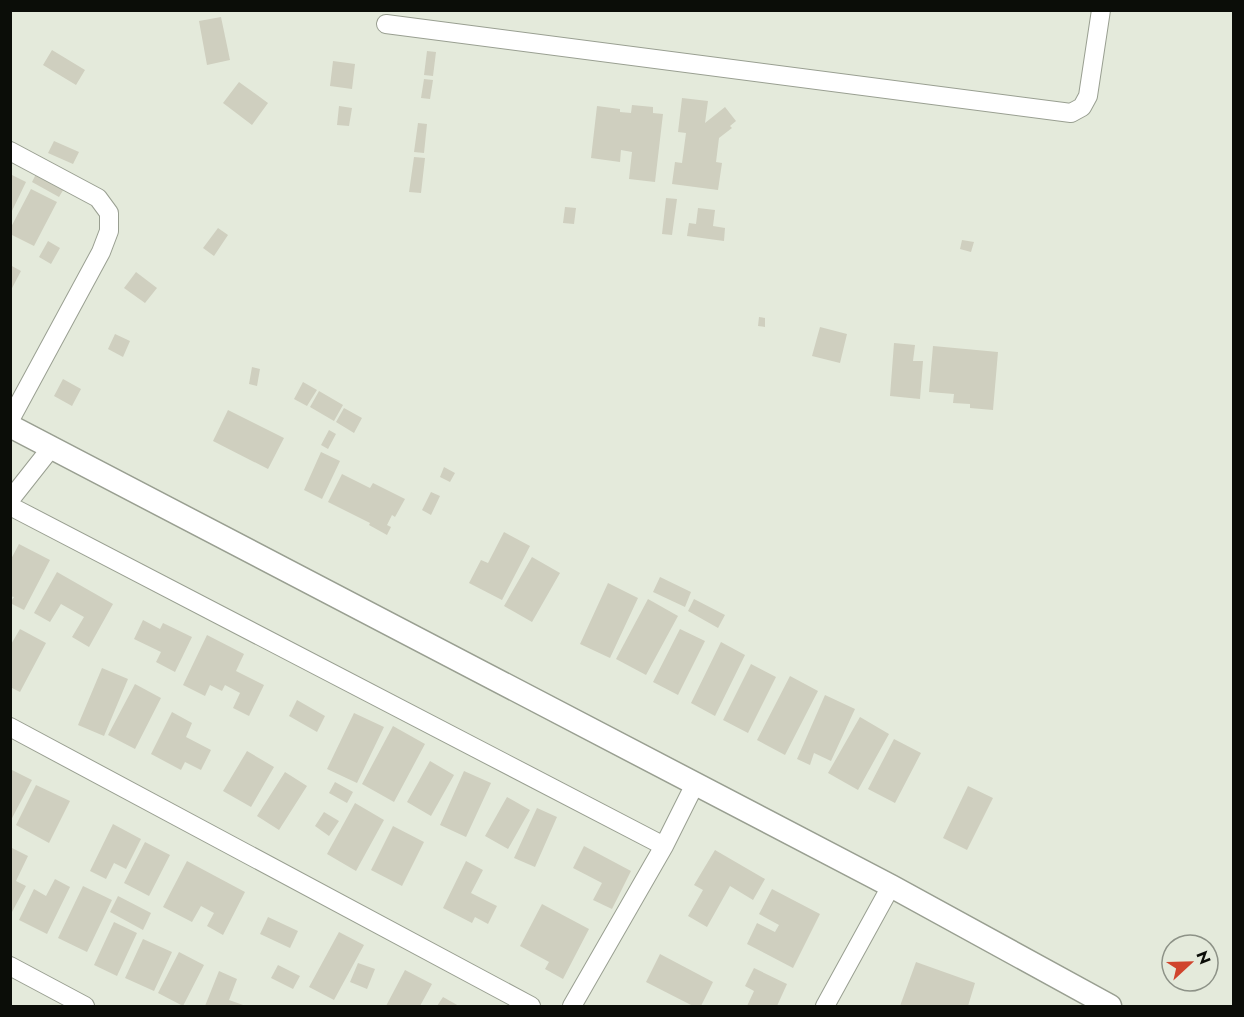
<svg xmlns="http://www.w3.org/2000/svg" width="1244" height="1017" viewBox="0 0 1244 1017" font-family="Jost,sans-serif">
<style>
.building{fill:#cfcfbf}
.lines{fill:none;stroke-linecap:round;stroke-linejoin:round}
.minor-casing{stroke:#999f91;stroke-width:20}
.tertiary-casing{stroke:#999f91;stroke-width:25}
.minor{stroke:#fff;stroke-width:18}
.tertiary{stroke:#fff;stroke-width:22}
</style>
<rect width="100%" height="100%" fill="#e4eadb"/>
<path class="building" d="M 221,17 L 230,60 L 207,65 L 199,21 Z
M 52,50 L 85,70 L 76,85 L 43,65 Z
M 427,51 L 436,52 L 433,76 L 424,75 Z
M 333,61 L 355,64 L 352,89 L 330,86 Z
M 424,79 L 433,80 L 430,99 L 421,98 Z
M 239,82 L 268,103 L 252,125 L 223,103 Z
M 682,98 L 708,101 L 705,123 L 725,107 L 736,121 L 730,126 L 732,128 L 719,138 L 716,162 L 722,163 L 718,190 L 672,184 L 675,162 L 682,163 L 686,133 L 678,132 Z
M 632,105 L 653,107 L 653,113 L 663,114 L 655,182 L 629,179 L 632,152 L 621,150 L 620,162 L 591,158 L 597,106 L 620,109 L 620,112 L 631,113 Z
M 339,106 L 352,108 L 349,126 L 337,125 Z
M 418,123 L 427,124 L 424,153 L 414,152 Z
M 54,141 L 79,152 L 73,164 L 48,153 Z
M 414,157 L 425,158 L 421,193 L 409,192 Z
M 37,172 L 65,187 L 59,197 L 32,182 Z
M 10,174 L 26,182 L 10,215 Z
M 31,189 L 57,202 L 34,246 L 10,234 L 10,229 Z
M 666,198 L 677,199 L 672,235 L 662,234 Z
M 565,207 L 576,208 L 574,224 L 563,223 Z
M 698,208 L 715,210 L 713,226 L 725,228 L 724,241 L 687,236 L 689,223 L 696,224 Z
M 218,228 L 228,235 L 214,256 L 203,248 Z
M 962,240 L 974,242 L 971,252 L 960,249 Z
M 48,241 L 60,248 L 51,264 L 39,257 Z
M 10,265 L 21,271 L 10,292 Z
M 136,272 L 157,288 L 145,303 L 124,288 Z
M 759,317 L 765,318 L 765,327 L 758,326 Z
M 820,327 L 847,334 L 840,363 L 812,356 Z
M 115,334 L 130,341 L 123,357 L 108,349 Z
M 894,343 L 915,345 L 913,361 L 923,361 L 920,399 L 890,396 Z
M 933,346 L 998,352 L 993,410 L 970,408 L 970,404 L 953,403 L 954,394 L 929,392 Z
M 252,367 L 260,369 L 257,386 L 249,384 Z
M 63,379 L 81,389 L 72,406 L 54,396 Z
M 303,382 L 317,390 L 307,406 L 294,399 Z
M 319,391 L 343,405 L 334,421 L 310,407 Z
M 344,408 L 362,418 L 354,433 L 336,422 Z
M 228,410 L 284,438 L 268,469 L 213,441 Z
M 329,430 L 336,434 L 328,449 L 321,445 Z
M 321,452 L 340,461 L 322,499 L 304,490 Z
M 444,467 L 455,473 L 450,482 L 440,477 Z
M 342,474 L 370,488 L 373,483 L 405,499 L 395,517 L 392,515 L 387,525 L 391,527 L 387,535 L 369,525 L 370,523 L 328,502 Z
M 431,492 L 440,496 L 431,515 L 422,510 Z
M 504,532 L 530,546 L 502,600 L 469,583 L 481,560 L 488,563 Z
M 19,544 L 50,560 L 24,610 L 10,603 L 14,597 L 10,596 L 10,561 Z
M 532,557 L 560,573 L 532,622 L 504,606 Z
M 57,572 L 113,604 L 89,647 L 72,637 L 84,617 L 61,604 L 50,622 L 34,613 Z
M 660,577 L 691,592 L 685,607 L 653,592 Z
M 608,583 L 638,598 L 610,658 L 580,644 Z
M 648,599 L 678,616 L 646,675 L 616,659 Z
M 694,599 L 725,615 L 718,628 L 688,611 Z
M 143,620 L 160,629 L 163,623 L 192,637 L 175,672 L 156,662 L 161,652 L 134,639 Z
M 20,629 L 46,643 L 20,692 L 10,687 L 10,646 Z
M 680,629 L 705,641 L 678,695 L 653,682 Z
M 207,635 L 244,654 L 236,671 L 264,685 L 249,716 L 233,708 L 240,693 L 225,685 L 222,691 L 210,685 L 205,696 L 183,685 Z
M 721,642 L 745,655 L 715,716 L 691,703 Z
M 751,664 L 776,677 L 748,733 L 723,720 Z
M 102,668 L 128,679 L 104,736 L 78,725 Z
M 790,676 L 818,691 L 785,755 L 757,740 Z
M 135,684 L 161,698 L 135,749 L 108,735 Z
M 825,695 L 855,709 L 831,761 L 814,753 L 810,765 L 797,759 Z
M 297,700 L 325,716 L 317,732 L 289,716 Z
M 172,712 L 192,723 L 186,737 L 211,750 L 201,770 L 185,762 L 181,770 L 151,754 Z
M 354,713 L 384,727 L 357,783 L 327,769 Z
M 860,717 L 889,734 L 858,790 L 828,773 Z
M 393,726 L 425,744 L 394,802 L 362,784 Z
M 894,739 L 921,753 L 895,803 L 868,789 Z
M 247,751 L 274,767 L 251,807 L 223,791 Z
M 430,761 L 454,775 L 431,816 L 407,802 Z
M 10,769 L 32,780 L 10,822 Z
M 464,771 L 491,783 L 466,837 L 440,825 Z
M 285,772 L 307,786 L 279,830 L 257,816 Z
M 335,782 L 353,792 L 347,803 L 329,793 Z
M 36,785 L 70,801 L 49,843 L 16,825 Z
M 968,786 L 993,798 L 967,850 L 943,838 Z
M 507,797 L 530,810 L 508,849 L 485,836 Z
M 355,803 L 384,820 L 356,871 L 327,854 Z
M 537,808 L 557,817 L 535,867 L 514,858 Z
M 324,812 L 339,821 L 329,836 L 315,826 Z
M 113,824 L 141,839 L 126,869 L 114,863 L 106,879 L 90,871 Z
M 393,826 L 424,842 L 402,886 L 371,870 Z
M 145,842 L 170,855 L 149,896 L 124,883 Z
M 584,846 L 631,871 L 612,909 L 593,900 L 602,883 L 573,868 Z
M 10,847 L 28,856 L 16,881 L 26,886 L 12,912 L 10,912 Z
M 715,850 L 765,879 L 753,900 L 730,886 L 707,927 L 688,916 L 703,890 L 694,885 Z
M 187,861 L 245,892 L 223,935 L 207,926 L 214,913 L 201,906 L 192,922 L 163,907 Z
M 466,861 L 483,870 L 471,893 L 497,906 L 488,924 L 475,917 L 472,923 L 443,908 Z
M 55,879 L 70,887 L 47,934 L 19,920 L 34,889 L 46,896 Z
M 83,886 L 112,900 L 87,952 L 58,938 Z
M 772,889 L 820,914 L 793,968 L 747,944 L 757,923 L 775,932 L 779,925 L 759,914 Z
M 118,896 L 151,913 L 143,930 L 110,912 Z
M 542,904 L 589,929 L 563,979 L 545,969 L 549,962 L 520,946 Z
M 268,917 L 298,931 L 290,948 L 260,934 Z
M 114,922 L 137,933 L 117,976 L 94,965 Z
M 339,932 L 364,945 L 334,1000 L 309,987 Z
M 143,939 L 172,952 L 154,991 L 125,978 Z
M 179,952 L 204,965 L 183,1006 L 158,993 Z
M 660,954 L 713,982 L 701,1006 L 693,1006 L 646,982 Z
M 916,962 L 975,983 L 968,1006 L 900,1006 Z
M 358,963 L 375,969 L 367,989 L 350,982 Z
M 278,965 L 300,976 L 293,989 L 271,978 Z
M 754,968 L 787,984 L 777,1006 L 747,1006 L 754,991 L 745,986 Z
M 405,970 L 432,984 L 420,1006 L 386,1006 Z
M 219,971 L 237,979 L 229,1000 L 246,1006 L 205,1006 Z
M 443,997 L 459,1006 L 437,1006 Z"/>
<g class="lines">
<g class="minor-casing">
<path id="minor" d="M 386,24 L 1071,113 L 1082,107 L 1088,96 L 1101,10
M 10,151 L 98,198 L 109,213 L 109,231 L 101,252 L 10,420
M 10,500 L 51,448
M 10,506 L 664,846
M 10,727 L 531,1006
M 10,966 L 85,1006
M 572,1006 L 664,846 L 695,784
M 825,1006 L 891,886"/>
</g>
<g class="tertiary-casing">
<path id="tertiary" d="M 10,426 L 891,886 L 1110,1006"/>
</g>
<use href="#minor" class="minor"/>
<use href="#tertiary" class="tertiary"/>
</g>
<rect width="1244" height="1017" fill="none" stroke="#0b0d08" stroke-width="24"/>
<g transform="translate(1190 963) rotate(68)"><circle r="28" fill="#e4eadb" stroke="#8d9287" stroke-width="1.5"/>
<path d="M0-4.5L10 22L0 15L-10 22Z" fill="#d0442d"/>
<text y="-9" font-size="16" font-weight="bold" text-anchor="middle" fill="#0b0d08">N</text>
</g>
</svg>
